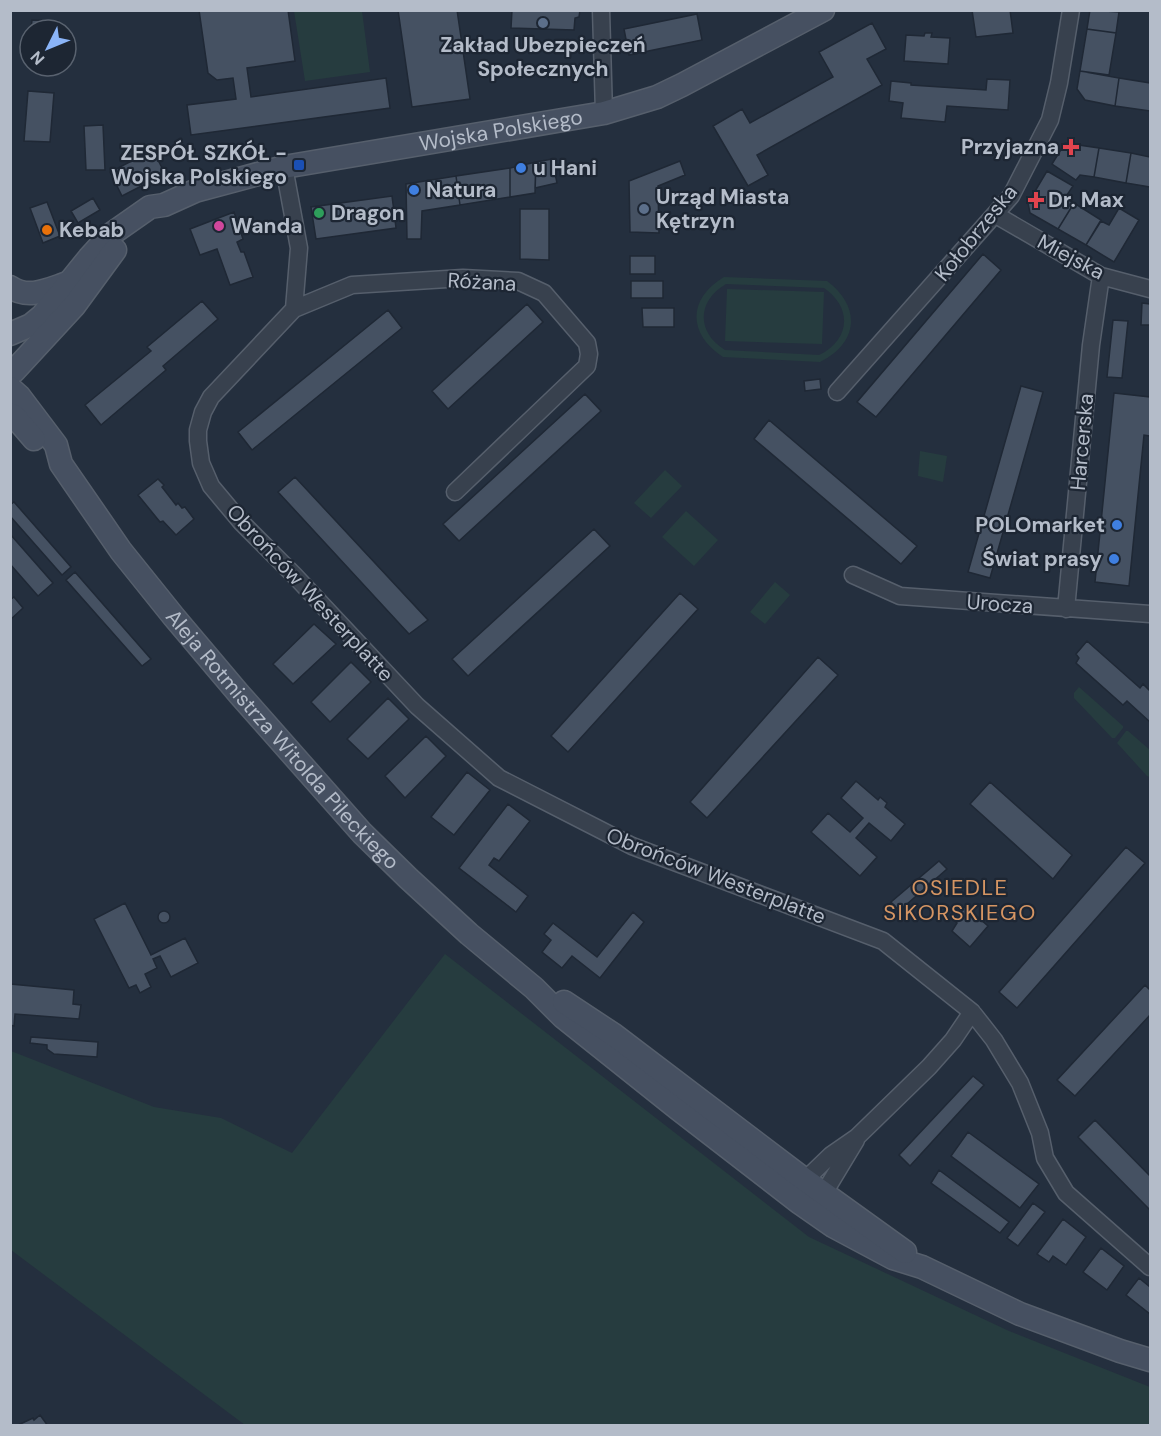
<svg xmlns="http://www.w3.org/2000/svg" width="1161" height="1436" viewBox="0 0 1161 1436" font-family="'DM Sans',sans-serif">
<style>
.green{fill:#263c3f;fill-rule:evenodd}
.building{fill:#455162;stroke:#1f2835;stroke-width:1.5}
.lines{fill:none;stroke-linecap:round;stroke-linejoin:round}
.street-casing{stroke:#565f6c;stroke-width:19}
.secondary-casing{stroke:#565f6c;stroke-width:25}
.street{stroke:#38414e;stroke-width:16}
.secondary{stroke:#465061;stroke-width:22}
.service-dot{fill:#5c6f8a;stroke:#1d2633;stroke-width:2}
.health-dot{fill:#e0444e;stroke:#1d2633;stroke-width:2}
.transit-dot{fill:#1a4fb4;stroke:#1d2633;stroke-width:2}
.shop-dot{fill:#3f7fe0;stroke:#1d2633;stroke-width:2}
.leisure-dot{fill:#2e9e5b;stroke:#1d2633;stroke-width:2}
.hotel-dot{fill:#d1479c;stroke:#1d2633;stroke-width:2}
.food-dot{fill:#e8710a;stroke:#1d2633;stroke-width:2}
.labels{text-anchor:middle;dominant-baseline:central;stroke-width:4.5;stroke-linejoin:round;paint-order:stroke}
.poi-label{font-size:21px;font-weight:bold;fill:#b4bcc9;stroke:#1d2633;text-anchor:start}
.street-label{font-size:21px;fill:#b4bcc9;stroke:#1d2633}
.neighbourhood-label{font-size:22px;letter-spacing:1.5px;fill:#d59563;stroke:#1d2633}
</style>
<rect width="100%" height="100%" fill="#242f3e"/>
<path class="green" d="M 294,11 L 362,11 L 370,72 L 305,81 Z
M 724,277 L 827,281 C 861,306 859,343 820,362 L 723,357 C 687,334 688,298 724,277 ZM 726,284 L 824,288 C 853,308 850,340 819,355 L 725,350 C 696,332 697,301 726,284 Z
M 727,289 L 824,292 L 822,344 L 725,341 Z
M 920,451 L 947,456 L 943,482 L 918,476 Z
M 665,470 L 682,486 L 651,518 L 634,503 Z
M 686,511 L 718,540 L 694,566 L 662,537 Z
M 775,582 L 790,595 L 765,624 L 750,612 Z
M 1079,687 L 1123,726 L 1123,728 L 1115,738 L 1112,738 L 1074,698 L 1074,693 Z
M 1126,731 L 1128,731 L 1150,750 L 1150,777 L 1147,776 L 1117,743 Z
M 445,954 L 809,1237 L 1009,1331 L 1150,1387 L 1150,1425 L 245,1425 L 11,1250 L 11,1051 L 154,1107 L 221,1118 L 292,1153 Z"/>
<path class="building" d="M 199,10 L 288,10 L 295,61 L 247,68 L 251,97 L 386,78 L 390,108 L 191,135 L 187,105 L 236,99 L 233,78 L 217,80 L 208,73 Z
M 398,10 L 457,10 L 470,99 L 412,107 Z
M 512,10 L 580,10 L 579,17 L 575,18 L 574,30 L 511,28 Z
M 972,10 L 1010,10 L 1013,33 L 976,37 Z
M 1090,10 L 1119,12 L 1116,33 L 1087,29 Z
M 697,14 L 702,40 L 629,55 L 624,29 Z
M 32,20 L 58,21 L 58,30 L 31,30 Z
M 872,23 L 886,49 L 867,59 L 882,85 L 757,155 L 768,175 L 748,186 L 713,126 L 742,109 L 750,123 L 833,77 L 819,52 Z
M 1087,29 L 1116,33 L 1109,75 L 1080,71 Z
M 925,33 L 932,33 L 931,37 L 950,38 L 948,64 L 904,61 L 906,35 L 924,36 Z
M 30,47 L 30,66 L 55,66 L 55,69 L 29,68 Z
M 1080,71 L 1119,78 L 1115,106 L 1085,100 L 1077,89 Z
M 1119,78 L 1150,83 L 1150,111 L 1115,106 Z
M 987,79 L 1010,80 L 1008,110 L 947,106 L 945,122 L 901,118 L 903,103 L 889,101 L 891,81 L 911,83 L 911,85 L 986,90 Z
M 28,91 L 54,93 L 50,142 L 24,141 Z
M 103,125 L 105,170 L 86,170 L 84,126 Z
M 1065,143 L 1099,148 L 1094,177 L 1080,175 L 1076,180 L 1052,164 Z
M 1099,148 L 1131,153 L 1126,183 L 1094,177 Z
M 153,150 L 165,174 L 122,196 L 110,172 Z
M 1131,153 L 1150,157 L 1150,187 L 1126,183 Z
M 552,159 L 557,183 L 535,188 L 536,162 Z
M 680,161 L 685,175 L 658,186 L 659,233 L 630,232 L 629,181 Z
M 536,162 L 535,193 L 510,197 L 510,168 Z
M 510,168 L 510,197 L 460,205 L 456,176 Z
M 1047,171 L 1073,186 L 1065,198 L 1074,203 L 1058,229 L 1030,213 L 1028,203 Z
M 456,176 L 460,205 L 422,211 L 421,239 L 407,239 L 406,184 Z
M 392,196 L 396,228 L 316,239 L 311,207 Z
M 93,198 L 100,210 L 78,223 L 71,211 Z
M 47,202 L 60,236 L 43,243 L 30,208 Z
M 1074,203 L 1101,220 L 1086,245 L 1058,229 Z
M 1119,208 L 1139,220 L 1114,262 L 1086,245 L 1101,221 L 1109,225 Z
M 520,209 L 549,209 L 549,260 L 520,259 Z
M 234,212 L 243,239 L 237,242 L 241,252 L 244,252 L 253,277 L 230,285 L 217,249 L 200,255 L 190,229 Z
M 983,254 L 1001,270 L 876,417 L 857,402 Z
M 630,256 L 655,256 L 655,274 L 630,274 Z
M 631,281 L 663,281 L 663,298 L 631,298 Z
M 202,301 L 218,319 L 163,366 L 166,370 L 101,425 L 85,405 L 151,351 L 147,347 Z
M 1142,303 L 1150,304 L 1150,325 L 1141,325 Z
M 527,304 L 543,322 L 448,409 L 432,391 Z
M 642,308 L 674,308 L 674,327 L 643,327 Z
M 388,310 L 402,328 L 252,450 L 238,432 Z
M 1113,320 L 1128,321 L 1122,378 L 1107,377 Z
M 820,379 L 821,389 L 805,391 L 804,381 Z
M 1021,386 L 1043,392 L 990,578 L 968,572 Z
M 1114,393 L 1150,397 L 1150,436 L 1144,435 L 1129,586 L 1095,582 Z
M 585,394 L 601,411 L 459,541 L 443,524 Z
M 769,420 L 917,546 L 901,564 L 754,439 Z
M 295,477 L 428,620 L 409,634 L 278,492 Z
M 158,479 L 164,485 L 162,487 L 176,505 L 178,503 L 182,508 L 185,507 L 194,519 L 176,535 L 163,521 L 160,522 L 138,495 Z
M 14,502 L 71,567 L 62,575 L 10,516 L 10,505 Z
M 594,529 L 610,546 L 468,676 L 452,659 Z
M 10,534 L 53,583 L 38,596 L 10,564 Z
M 75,572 L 151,659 L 142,666 L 66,580 Z
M 680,593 L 698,609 L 568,752 L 551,736 Z
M 14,597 L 23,608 L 10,620 L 10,600 Z
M 314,624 L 336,644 L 293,684 L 273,664 Z
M 1087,641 L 1140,688 L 1143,684 L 1150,691 L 1150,722 L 1127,701 L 1123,705 L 1076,663 L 1079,658 L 1076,654 Z
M 818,657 L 838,675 L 707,818 L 690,802 Z
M 351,662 L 371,682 L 330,722 L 311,702 Z
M 388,698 L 409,719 L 368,759 L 347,739 Z
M 426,736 L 446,756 L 405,798 L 385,776 Z
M 467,772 L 490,790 L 454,835 L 431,817 Z
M 856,781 L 878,800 L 880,797 L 887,803 L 885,807 L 905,824 L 891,841 L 869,823 L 856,838 L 877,857 L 860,876 L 811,832 L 828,813 L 850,832 L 863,818 L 841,798 Z
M 990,782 L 1072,855 L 1053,879 L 970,804 Z
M 508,804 L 530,821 L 499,861 L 494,858 L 489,865 L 528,896 L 516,912 L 459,868 Z
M 1126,847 L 1145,863 L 1017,1008 L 999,992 Z
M 939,861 L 947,869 L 899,911 L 891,902 Z
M 125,903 L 151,955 L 185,938 L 198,963 L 171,977 L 160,956 L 153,959 L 157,968 L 145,974 L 151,987 L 140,993 L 136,985 L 129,988 L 94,919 Z
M 965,906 L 988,926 L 970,947 L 952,931 L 957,923 L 954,919 Z
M158 917a6 6 0 1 1 12 0a6 6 0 1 1-12 0Z
M 633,912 L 644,922 L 600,978 L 572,956 L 562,968 L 542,952 L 551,940 L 544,934 L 553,923 L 597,957 Z
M 10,984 L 74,990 L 73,1004 L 81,1005 L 79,1019 L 15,1014 L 14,1026 L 10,1025 Z
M 1145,985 L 1150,990 L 1150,1015 L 1075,1096 L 1057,1080 Z
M 31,1037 L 98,1042 L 97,1057 L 54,1054 L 47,1049 L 47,1045 L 30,1043 Z
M 973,1076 L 984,1085 L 910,1166 L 899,1155 Z
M 1095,1120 L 1150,1176 L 1150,1210 L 1078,1137 Z
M 968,1132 L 1039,1184 L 1020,1208 L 951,1156 Z
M 939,1170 L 1009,1222 L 1000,1233 L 931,1183 Z
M 1033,1203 L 1045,1212 L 1018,1246 L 1007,1238 Z
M 1063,1219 L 1086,1237 L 1066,1265 L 1053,1256 L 1049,1262 L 1037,1254 Z
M 1101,1248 L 1124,1266 L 1107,1290 L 1083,1272 Z
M 1139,1278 L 1150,1287 L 1150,1314 L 1126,1295 Z
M 40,1415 L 48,1426 L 16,1426 L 33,1418 L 34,1420 Z"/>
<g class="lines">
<g class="street-casing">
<path id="street" d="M 601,10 L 604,113
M 284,167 L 299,248 L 294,309 L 211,397 L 203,412 L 198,430 L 198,441 L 201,463 L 211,486 L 241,522 L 295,576 L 417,706 L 499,778 L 632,846 L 883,941 L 972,1012 L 994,1040 L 1020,1083 L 1040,1133 L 1045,1158 L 1066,1193 L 1150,1267
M 996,215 L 1101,276 L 1150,289
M 294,309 L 352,285 L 463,278 L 518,281 L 544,293 L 587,343 L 589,354 L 587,366 L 455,492
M 837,392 L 1011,196 L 1050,120 L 1059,83 L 1071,10
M 853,575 L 900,596 L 1150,614
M 1066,609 L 1091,345 L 1101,276
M 803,1191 L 805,1180 L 831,1155 L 857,1137 L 929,1067 L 953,1040 L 972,1012
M 813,1198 L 824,1193 L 856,1140"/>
</g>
<g class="secondary-casing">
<g id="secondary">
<path d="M 10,287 C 29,300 49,289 68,283"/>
<path id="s1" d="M 10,334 L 31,325 L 42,316 L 89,258 L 110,235 L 150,207 L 164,205 L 195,191 L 284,167 L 604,113 L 657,97 L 682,85 L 823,10"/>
<path d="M 14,371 L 74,306 L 115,250"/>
<path id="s2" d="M 10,388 L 19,396 L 56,445 L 61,464 L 121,551 L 174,617 L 239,694 L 362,833 L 408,878 L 469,934 L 534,988 L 563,1017 L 677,1108 L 800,1203 L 833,1226 L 893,1258 L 922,1267 L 1020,1314 L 1120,1351 L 1150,1360"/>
<path d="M 10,414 L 15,417 L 34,439"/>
<path d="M 564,1002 L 614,1035 L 805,1180 L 905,1252"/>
</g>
</g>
<use href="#street" class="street"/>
<use href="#secondary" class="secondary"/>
</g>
<g class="service-dot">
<circle cx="543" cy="23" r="6"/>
<circle cx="644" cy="209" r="6"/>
</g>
<g class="health-dot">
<path d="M1068 138h6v6h6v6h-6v6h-6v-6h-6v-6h6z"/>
<path d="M1033 191h6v6h6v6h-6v6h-6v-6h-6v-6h6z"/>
</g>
<rect class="transit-dot" x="293" y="159" width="12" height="12" rx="3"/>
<g class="shop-dot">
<circle cx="521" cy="168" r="6"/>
<circle cx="414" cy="190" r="6"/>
<circle cx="1117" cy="525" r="6"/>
<circle cx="1114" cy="559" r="6"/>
</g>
<circle class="leisure-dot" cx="319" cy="213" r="6"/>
<circle class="hotel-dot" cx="219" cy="226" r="6"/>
<circle class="food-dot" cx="47" cy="230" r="6"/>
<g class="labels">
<g class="poi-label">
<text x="543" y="45" text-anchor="middle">Zakład Ubezpieczeń<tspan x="543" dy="24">Społecznych</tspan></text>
<text x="1059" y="147" text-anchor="end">Przyjazna</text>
<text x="287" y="153" text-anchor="end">ZESPÓŁ SZKÓŁ -<tspan x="287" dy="24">Wojska Polskiego</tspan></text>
<text x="533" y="168">u Hani</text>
<text x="426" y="190">Natura</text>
<text x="656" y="197">Urząd Miasta<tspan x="656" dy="24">Kętrzyn</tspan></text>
<text x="1048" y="200">Dr. Max</text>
<text x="331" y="213">Dragon</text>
<text x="231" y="226">Wanda</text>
<text x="59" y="230">Kebab</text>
<text x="1105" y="525" text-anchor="end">POLOmarket</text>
<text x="1102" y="559" text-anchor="end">Świat prasy</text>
</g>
<g class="street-label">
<text stroke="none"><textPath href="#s1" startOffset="552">Wojska Polskiego</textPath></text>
<text transform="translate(976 233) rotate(-51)">Kołobrzeska</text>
<text transform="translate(1071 257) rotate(28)">Miejska</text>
<text transform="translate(482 282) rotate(3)">Różana</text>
<text transform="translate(1082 442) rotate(-85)">Harcerska</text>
<text transform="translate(310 593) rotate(47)">Obrońców Westerplatte</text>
<text transform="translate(1000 604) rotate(4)">Urocza</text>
<text stroke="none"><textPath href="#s2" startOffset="447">Aleja Rotmistrza Witolda Pileckiego</textPath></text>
<text transform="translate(716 876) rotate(21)">Obrońców Westerplatte</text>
</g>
<g class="neighbourhood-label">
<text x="960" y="887">OSIEDLE<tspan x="960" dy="25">SIKORSKIEGO</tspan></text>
</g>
</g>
<rect width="1161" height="1436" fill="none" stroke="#b4bcc9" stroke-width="24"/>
<g transform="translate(48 48) rotate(227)"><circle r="28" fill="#1d2633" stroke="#59626f" stroke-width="1.5"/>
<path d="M0-4.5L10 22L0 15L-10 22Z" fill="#8ab4f8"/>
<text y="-9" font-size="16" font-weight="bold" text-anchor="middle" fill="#b4bcc9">N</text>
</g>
</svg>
